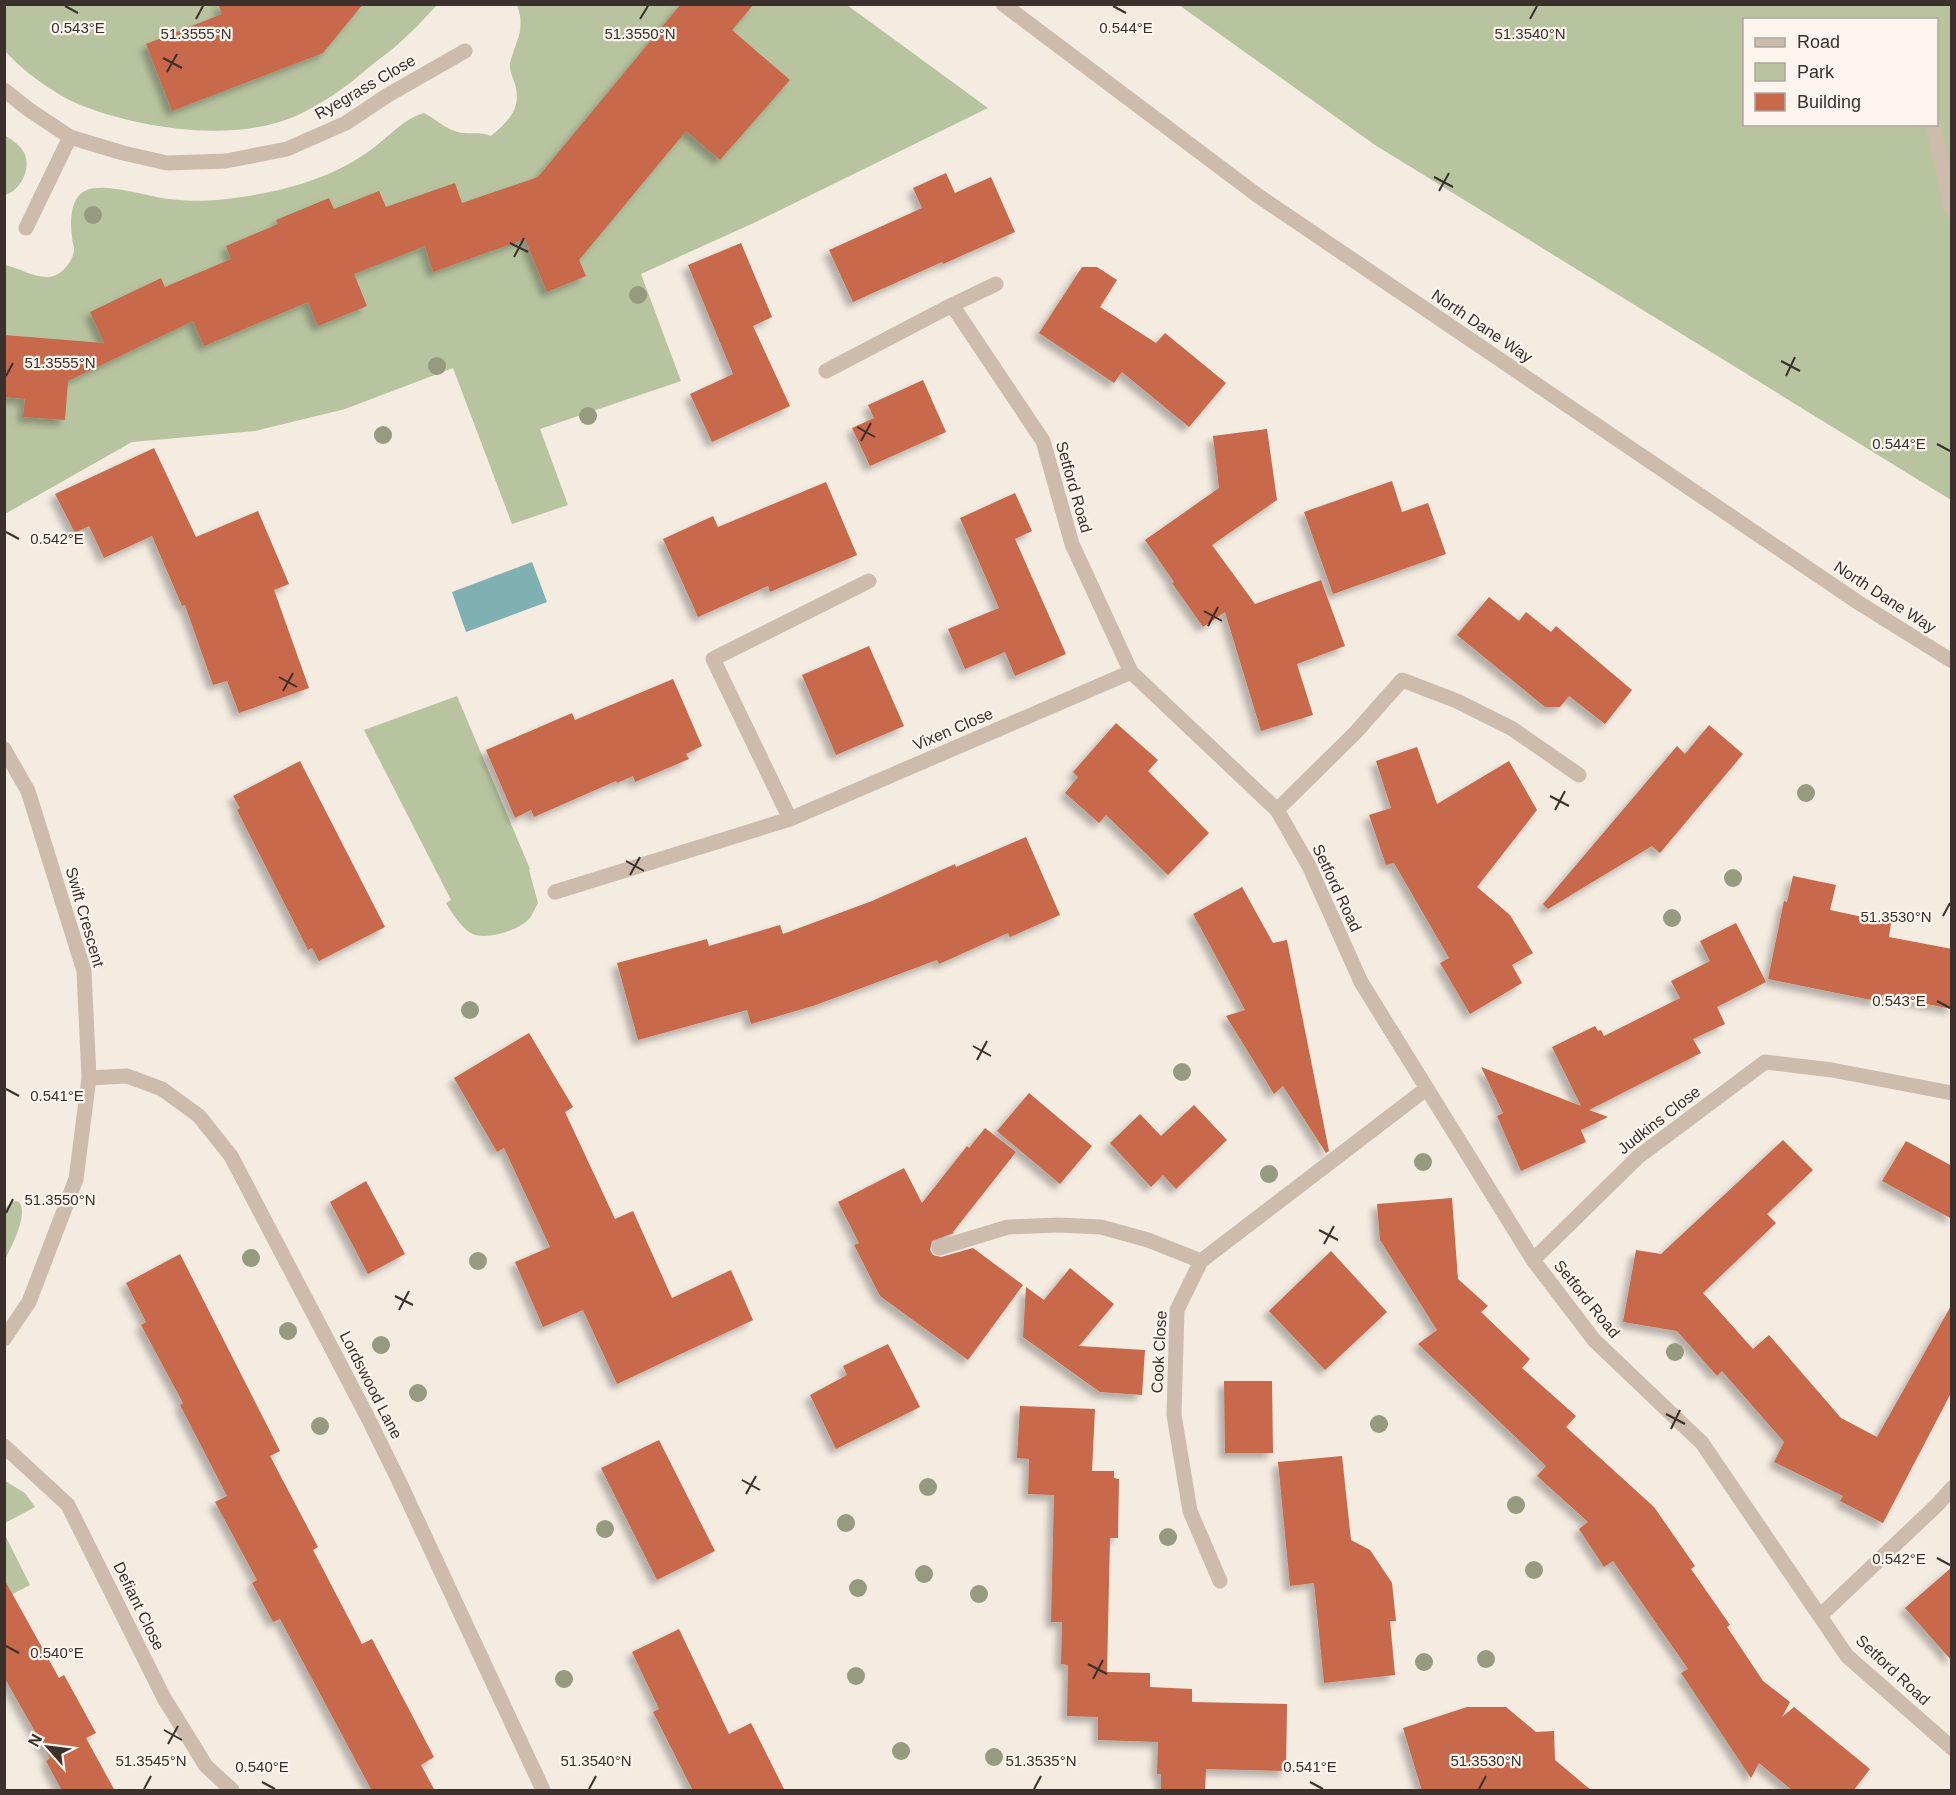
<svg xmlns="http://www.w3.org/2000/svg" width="1956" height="1795" viewBox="0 0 1956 1795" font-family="Helvetica,sans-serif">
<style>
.green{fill:#b8c4a0;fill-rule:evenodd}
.water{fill:#7fb0b2}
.building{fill:#c8694b;filter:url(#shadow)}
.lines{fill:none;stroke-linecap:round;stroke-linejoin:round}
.minor{stroke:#cdbbac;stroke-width:15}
.tree{fill:#969b7f}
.ticks{fill:none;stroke:#3b302b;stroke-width:2}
.labels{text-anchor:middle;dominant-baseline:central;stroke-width:4.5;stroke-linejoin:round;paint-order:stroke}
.street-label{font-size:16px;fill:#3b302b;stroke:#fbf5ee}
.ticks-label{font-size:15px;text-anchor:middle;fill:#3b302b;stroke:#fbf5ee;stroke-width:4.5;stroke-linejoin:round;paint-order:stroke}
</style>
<defs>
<filter id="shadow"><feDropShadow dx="-5.5" dy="5.5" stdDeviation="3" flood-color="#0004"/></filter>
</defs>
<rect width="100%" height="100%" fill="#f4ebe1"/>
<path class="green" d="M 4,5 L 437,5 C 424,19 411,33 396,46 C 387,54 376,61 367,69 C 345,88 322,104 296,116 C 234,143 139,129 78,104 C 53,93 23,71 5,51 Z
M 517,5 L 847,5 L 988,108 L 758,221 L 641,274 L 681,381 L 540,429 L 568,505 L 512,524 L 453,368 L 345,409 L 255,431 L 132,442 L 5,514 L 5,265 C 20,268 31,277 48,277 C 60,277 73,262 74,250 C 74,246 72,241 72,237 C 70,223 70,198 85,191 C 103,181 148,197 169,199 C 193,202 218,201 242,197 C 289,190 334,177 372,149 C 390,136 403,119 424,113 C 436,119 445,129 458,132 C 469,135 481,131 491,136 C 510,120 523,107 514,81 C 512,76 509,69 510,63 C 516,40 526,30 517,5 Z
M 1179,5 L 1951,5 L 1951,500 L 1375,145 ZM 1744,20 L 1936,20 L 1936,124 L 1744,124 Z
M 4,135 C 11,139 19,144 23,151 C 33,166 21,191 5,195 Z
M 457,696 L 530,869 L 529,870 L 538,903 C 535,908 533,914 529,919 C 518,931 482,942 469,932 C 459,924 452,913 446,903 L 451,900 L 364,730 Z
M 15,1201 L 19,1202 C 29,1214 11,1247 5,1260 L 5,1207 Z
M 5,1481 L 25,1493 L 35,1507 L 5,1523 Z
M 4,1533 L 30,1585 L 5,1598 L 4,1598 Z"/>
<path class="water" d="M 532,562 L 547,602 L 466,632 L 452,592 Z"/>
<path class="building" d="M 218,4 L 363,4 L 323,53 L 172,111 L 146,44 L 222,14 Z
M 681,4 L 754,4 L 732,30 L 790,80 L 720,160 L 686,131 L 579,260 L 586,276 L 547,292 L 525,239 L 433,272 L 425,246 L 354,274 L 367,306 L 318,326 L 308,302 L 204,346 L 193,321 L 68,381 L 65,420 L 23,417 L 25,399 L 4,397 L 4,335 L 104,343 L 90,312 L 161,278 L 165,287 L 231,259 L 226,246 L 278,224 L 276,220 L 329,198 L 334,209 L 379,191 L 386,207 L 455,183 L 462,203 L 538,177 Z
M 946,173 L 955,193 L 991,177 L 1015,232 L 943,264 L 942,262 L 853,302 L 829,250 L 922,208 L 913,188 Z
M 741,243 L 772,317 L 753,326 L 790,406 L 712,442 L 690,394 L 733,374 L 688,265 Z
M 1082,267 L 1097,267 L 1117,280 L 1100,307 L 1156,343 L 1165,333 L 1226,383 L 1189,427 L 1122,372 L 1114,383 L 1039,333 Z
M 923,380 L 946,432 L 870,466 L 852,428 L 874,418 L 868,405 Z
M 1267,429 L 1277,500 L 1212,545 L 1255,604 L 1321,580 L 1345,646 L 1297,664 L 1313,715 L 1261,731 L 1225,612 L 1203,627 L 1172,583 L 1174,582 L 1145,540 L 1219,488 L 1213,436 Z
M 154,448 L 196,537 L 258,511 L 289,584 L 274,590 L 309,688 L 239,713 L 227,681 L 213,685 L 185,605 L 182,606 L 152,536 L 104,558 L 89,526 L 75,533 L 55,494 Z
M 1392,481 L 1402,512 L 1428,503 L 1446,554 L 1333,594 L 1304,512 Z
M 826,482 L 857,555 L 770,592 L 768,586 L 698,617 L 663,539 L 713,516 L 718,527 Z
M 1015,493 L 1032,531 L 1015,539 L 1066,654 L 1015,676 L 1005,652 L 965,669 L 948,629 L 999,608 L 960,518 Z
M 1489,597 L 1519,621 L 1526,612 L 1551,632 L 1556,626 L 1632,690 L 1605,724 L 1569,696 L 1560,707 L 1545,707 L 1457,635 Z
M 869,646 L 904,726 L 836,755 L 802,675 Z
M 673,679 L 702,746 L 686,754 L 689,759 L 635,782 L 633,776 L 617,783 L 616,781 L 534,817 L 531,810 L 515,818 L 486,750 L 572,713 L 575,720 Z
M 1116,723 L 1158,760 L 1148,771 L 1209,833 L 1168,875 L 1106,815 L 1099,823 L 1065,793 L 1078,777 L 1073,772 Z
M 1709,725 L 1743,754 L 1660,853 L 1652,846 L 1548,909 L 1543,904 L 1677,746 L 1685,754 Z
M 1417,747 L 1437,804 L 1509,761 L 1537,810 L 1477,887 L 1510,915 L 1533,953 L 1512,965 L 1522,983 L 1470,1014 L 1440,963 L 1449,958 L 1394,863 L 1386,865 L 1369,815 L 1391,808 L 1376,761 Z
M 300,761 L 385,927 L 319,961 L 312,948 L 308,950 L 237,810 L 240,808 L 233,796 Z
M 1026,837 L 1060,915 L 1010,937 L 1008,933 L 939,964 L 937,960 L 813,1006 L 751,1024 L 747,1010 L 638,1040 L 617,963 L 707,939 L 709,946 L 780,925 L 783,934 L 872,901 L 955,864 L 956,867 Z
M 1793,876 L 1836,885 L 1830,910 L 1891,923 L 1889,937 L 1952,949 L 1952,1009 L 1877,994 L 1876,1001 L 1768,979 L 1784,901 L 1787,902 Z
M 1242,887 L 1273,943 L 1287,940 L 1329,1151 L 1326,1153 L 1283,1086 L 1274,1094 L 1226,1016 L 1245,1010 L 1193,914 Z
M 1736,923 L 1766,982 L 1717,1007 L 1725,1024 L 1693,1039 L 1701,1053 L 1589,1110 L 1608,1117 L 1581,1130 L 1586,1142 L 1521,1171 L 1497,1116 L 1503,1113 L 1481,1067 L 1581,1106 L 1552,1047 L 1595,1026 L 1598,1031 L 1601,1030 L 1604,1036 L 1680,998 L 1671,981 L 1710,961 L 1700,941 Z
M 529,1033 L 573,1107 L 565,1112 L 615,1219 L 633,1211 L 672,1298 L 731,1270 L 753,1320 L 617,1384 L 583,1310 L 543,1327 L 515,1262 L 550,1247 L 504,1148 L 497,1152 L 454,1078 Z
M 1029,1093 L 1092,1146 L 1060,1184 L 997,1131 Z
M 1194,1105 L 1227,1140 L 1176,1189 L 1163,1175 L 1151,1187 L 1110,1143 L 1140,1114 L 1161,1136 Z
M 985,1128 L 1016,1152 L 953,1232 L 954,1233 L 932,1241 L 930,1250 L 933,1255 L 941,1257 L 973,1248 L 1023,1285 L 968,1360 L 880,1296 L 854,1245 L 859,1243 L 838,1202 L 904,1168 L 922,1203 L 967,1146 L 969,1148 Z
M 1783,1140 L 1813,1170 L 1767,1214 L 1776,1223 L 1703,1293 L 1753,1349 L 1769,1335 L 1841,1418 L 1877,1437 L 1952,1304 L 1952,1391 L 1883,1523 L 1840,1501 L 1843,1496 L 1774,1462 L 1784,1442 L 1722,1371 L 1717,1376 L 1677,1331 L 1623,1322 L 1636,1250 L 1661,1254 Z
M 1906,1141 L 1952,1166 L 1952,1219 L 1882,1181 Z
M 366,1181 L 405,1254 L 368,1274 L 330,1202 Z
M 1452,1198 L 1458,1279 L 1488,1306 L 1481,1312 L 1530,1359 L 1522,1368 L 1576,1416 L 1566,1427 L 1654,1507 L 1695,1566 L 1691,1569 L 1730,1625 L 1727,1627 L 1763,1681 L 1790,1702 L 1782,1717 L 1794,1707 L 1870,1769 L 1853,1791 L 1793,1791 L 1759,1763 L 1751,1778 L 1681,1673 L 1688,1669 L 1613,1561 L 1604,1567 L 1579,1529 L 1588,1522 L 1537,1476 L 1546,1466 L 1418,1344 L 1437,1330 L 1380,1240 L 1377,1204 Z
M 1331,1251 L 1387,1312 L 1325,1370 L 1269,1311 Z
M 180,1254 L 280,1451 L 270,1456 L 318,1547 L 313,1550 L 362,1644 L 372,1639 L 434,1757 L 421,1765 L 435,1791 L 372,1791 L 280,1619 L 273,1622 L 252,1583 L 257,1580 L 215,1502 L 227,1496 L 180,1405 L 183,1403 L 141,1325 L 146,1322 L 126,1283 Z
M 1070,1268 L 1114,1304 L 1079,1346 L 1145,1350 L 1142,1395 L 1100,1392 L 1023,1337 L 1026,1287 L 1044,1300 Z
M 888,1344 L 920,1407 L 836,1449 L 810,1395 L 847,1375 L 843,1366 Z
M 1224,1381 L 1272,1381 L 1273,1453 L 1225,1453 Z
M 1020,1406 L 1095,1409 L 1092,1471 L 1114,1471 L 1114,1478 L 1119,1479 L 1118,1538 L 1110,1538 L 1107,1672 L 1150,1673 L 1150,1687 L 1192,1689 L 1192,1702 L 1287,1704 L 1286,1771 L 1206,1769 L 1205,1791 L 1161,1791 L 1161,1774 L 1157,1774 L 1158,1742 L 1098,1740 L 1098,1717 L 1067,1716 L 1068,1665 L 1061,1664 L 1062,1622 L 1051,1622 L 1054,1495 L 1028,1494 L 1029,1459 L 1017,1458 Z
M 659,1440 L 715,1551 L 657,1580 L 601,1468 Z
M 1342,1456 L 1351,1540 L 1370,1550 L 1392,1583 L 1396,1621 L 1390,1621 L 1395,1675 L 1324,1683 L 1314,1583 L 1290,1586 L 1278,1462 Z
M 1952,1567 L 1952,1661 L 1905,1608 Z
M 4,1579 L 59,1678 L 64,1675 L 96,1733 L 86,1738 L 115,1791 L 62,1791 L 46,1761 L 50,1758 L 4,1677 Z
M 679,1629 L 729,1734 L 751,1723 L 785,1791 L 693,1791 L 653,1712 L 659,1709 L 632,1652 Z
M 1467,1707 L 1506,1707 L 1536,1732 L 1554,1731 L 1555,1760 L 1592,1791 L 1422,1791 L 1403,1728 Z"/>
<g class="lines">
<path class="minor" d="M 1003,4 L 1257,195 L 1859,603 L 1952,661
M 4,90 L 28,109 L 70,137 L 123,153 L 167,163 L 226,161 L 287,149 L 346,123 L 388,95 L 465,51
M 1933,124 L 1952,211
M 26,228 L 70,137
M 952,305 L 996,284
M 826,371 L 952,305 L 1043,441 L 1072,544 L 1131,672 L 1277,810 L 1309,866 L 1361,982 L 1533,1260 L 1594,1340 L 1702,1443 L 1847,1656 L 1952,1748
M 4,749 L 28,791 L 84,971 L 89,1078 L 76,1179 L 29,1302 L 4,1339
M 1277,810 L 1356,732 L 1402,680 L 1457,701 L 1511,728 L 1579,775
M 790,819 L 713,659 L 869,581
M 555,892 L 790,819 L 1131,672
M 89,1078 L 127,1076 L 162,1089 L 199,1116 L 231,1156 L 367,1416 L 398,1479 L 543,1790
M 939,1248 L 1008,1227 L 1058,1225 L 1101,1227 L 1148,1240 L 1201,1261
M 1533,1260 L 1638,1157 L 1765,1062 L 1832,1070 L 1952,1093
M 4,1446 L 68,1505 L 164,1698 L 206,1766 L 232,1790
M 1220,1581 L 1190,1511 L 1174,1415 L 1177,1310 L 1201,1261 L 1426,1089
M 1821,1615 L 1938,1504 L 1952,1488"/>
</g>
<g class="tree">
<circle cx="93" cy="215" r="9"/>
<circle cx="638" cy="295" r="9"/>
<circle cx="437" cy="366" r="9"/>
<circle cx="588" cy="416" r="9"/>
<circle cx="383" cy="435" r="9"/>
<circle cx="1806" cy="793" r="9"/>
<circle cx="1733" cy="878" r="9"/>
<circle cx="1672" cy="918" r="9"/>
<circle cx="470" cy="1010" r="9"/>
<circle cx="1182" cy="1072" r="9"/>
<circle cx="1423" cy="1162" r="9"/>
<circle cx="1269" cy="1174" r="9"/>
<circle cx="251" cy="1258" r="9"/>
<circle cx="478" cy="1261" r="9"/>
<circle cx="288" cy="1331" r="9"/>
<circle cx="381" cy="1345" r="9"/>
<circle cx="1675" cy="1352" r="9"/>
<circle cx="418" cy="1393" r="9"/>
<circle cx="1379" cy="1424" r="9"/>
<circle cx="320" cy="1426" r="9"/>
<circle cx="928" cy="1487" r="9"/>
<circle cx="1516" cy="1505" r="9"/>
<circle cx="846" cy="1523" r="9"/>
<circle cx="605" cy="1529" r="9"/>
<circle cx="1168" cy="1537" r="9"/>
<circle cx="1534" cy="1570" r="9"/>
<circle cx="924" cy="1574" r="9"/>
<circle cx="858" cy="1588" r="9"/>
<circle cx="979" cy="1594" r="9"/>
<circle cx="1486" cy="1659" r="9"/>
<circle cx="1424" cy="1662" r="9"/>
<circle cx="856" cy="1676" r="9"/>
<circle cx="564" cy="1679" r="9"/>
<circle cx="901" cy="1751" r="9"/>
<circle cx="994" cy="1757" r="9"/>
</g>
<path class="ticks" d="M 65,6 L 78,13M 1113,6 L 1126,13M 196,19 L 203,6M 640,19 L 648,6M 1530,19 L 1537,6M 163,58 L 182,68M 167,72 L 177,54M 1434,177 L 1453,187M 1439,191 L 1449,173M 510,243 L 528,252M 514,257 L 524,238M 1781,361 L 1800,371M 6,376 L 13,363M 1786,376 L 1795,357M 857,427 L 875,437M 861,441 L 871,423M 1937,444 L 1950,451M 6,532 L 19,539M 1204,611 L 1222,621M 1208,626 L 1218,607M 279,677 L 297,687M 283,691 L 293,673M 1550,796 L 1569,806M 1555,810 L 1565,791M 626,861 L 644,871M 630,875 L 640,857M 1943,916 L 1950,903M 1937,1001 L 1950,1008M 973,1046 L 991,1056M 977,1060 L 987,1041M 6,1089 L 19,1096M 6,1213 L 13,1199M 1319,1230 L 1338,1240M 1324,1244 L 1334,1226M 395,1296 L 413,1305M 399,1310 L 409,1291M 1666,1414 L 1685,1424M 1671,1429 L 1680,1410M 742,1480 L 760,1490M 746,1494 L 756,1476M 1937,1558 L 1950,1565M 6,1646 L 19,1653M 1088,1664 L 1107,1674M 1093,1679 L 1103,1660M 164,1730 L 182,1740M 168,1744 L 178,1726M 262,1782 L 275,1789M 1310,1782 L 1323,1789M 144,1789 L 151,1776M 589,1789 L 596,1776M 1034,1789 L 1041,1776M 1479,1789 L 1486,1776"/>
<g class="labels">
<g class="street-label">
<text transform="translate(365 87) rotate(-30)">Ryegrass Close</text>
<text transform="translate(1482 326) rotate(34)">North Dane Way</text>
<text transform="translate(1074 487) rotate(74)">Setford Road</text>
<text transform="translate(1885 597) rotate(33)">North Dane Way</text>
<text transform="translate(953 729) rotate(-23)">Vixen Close</text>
<text transform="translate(1337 888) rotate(65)">Setford Road</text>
<text transform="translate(85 917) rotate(74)">Swift Crescent</text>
<text transform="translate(1659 1120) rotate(-38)">Judkins Close</text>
<text transform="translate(1587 1299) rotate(51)">Setford Road</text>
<text transform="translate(1159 1352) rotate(-87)">Cook Close</text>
<text transform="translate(371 1385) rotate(63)">Lordswood Lane</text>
<text transform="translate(139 1606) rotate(64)">Defiant Close</text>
<text transform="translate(1893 1670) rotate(43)">Setford Road</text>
</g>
</g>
<g class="ticks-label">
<text x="78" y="33">0.543°E</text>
<text x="1126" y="33">0.544°E</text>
<text x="196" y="39">51.3555°N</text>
<text x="640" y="39">51.3550°N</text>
<text x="1530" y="39">51.3540°N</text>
<text x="60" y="368">51.3555°N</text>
<text x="1899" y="449">0.544°E</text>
<text x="57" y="544">0.542°E</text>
<text x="1896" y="922">51.3530°N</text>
<text x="1899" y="1006">0.543°E</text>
<text x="57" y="1101">0.541°E</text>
<text x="60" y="1205">51.3550°N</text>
<text x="1899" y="1564">0.542°E</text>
<text x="57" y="1658">0.540°E</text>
<text x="151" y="1766">51.3545°N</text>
<text x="596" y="1766">51.3540°N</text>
<text x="1041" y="1766">51.3535°N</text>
<text x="1486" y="1766">51.3530°N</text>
<text x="262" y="1772">0.540°E</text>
<text x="1310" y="1772">0.541°E</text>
</g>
<rect width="1956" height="1795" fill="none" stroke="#3b302b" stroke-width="12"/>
<rect x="1743" y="18" width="195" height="108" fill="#fbf5ee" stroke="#aea6a0" stroke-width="1.5"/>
<rect x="1755" y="38" width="30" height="9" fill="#cdbbac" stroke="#aea6a0" stroke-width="1.5"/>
<text x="1797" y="48" font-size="18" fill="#3b302b">Road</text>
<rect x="1755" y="63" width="30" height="18" fill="#b8c4a0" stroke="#aea6a0" stroke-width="1.5"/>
<text x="1797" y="78" font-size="18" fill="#3b302b">Park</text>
<rect x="1755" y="93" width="30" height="18" fill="#c8694b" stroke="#aea6a0" stroke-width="1.5"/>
<text x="1797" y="108" font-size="18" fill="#3b302b">Building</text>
<g transform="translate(48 1747) rotate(298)" stroke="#fbf5ee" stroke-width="4.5" paint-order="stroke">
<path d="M0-4.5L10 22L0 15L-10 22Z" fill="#3b302b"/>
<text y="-9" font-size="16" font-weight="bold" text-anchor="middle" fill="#3b302b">N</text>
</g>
</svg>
